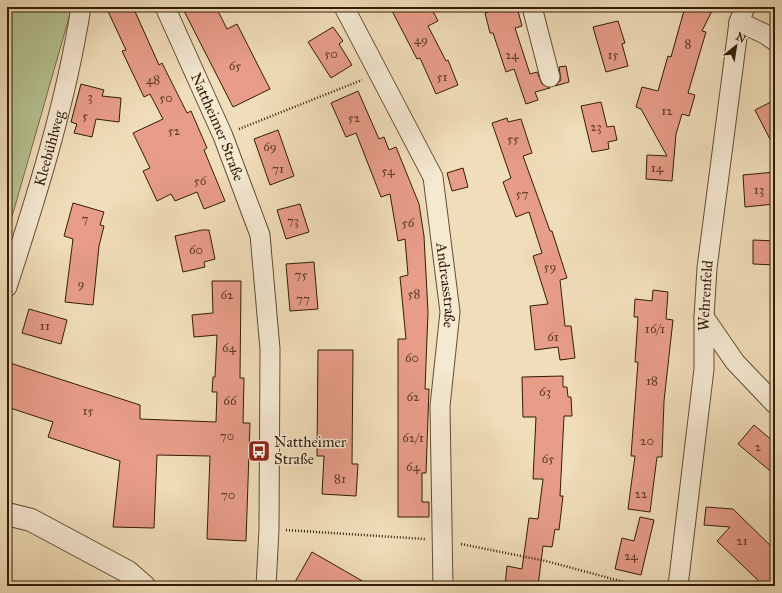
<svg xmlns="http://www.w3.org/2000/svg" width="782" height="593" viewBox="0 0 782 593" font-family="'IM FELL Great Primer',serif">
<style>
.green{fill:#b6c291;stroke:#746f4c}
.building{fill:#e89d89;stroke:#331c06}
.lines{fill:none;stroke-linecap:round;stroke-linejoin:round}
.minor-casing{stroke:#624c33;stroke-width:21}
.tertiary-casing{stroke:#624c33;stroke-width:24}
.path{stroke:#331c06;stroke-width:2.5;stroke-dasharray:1 2;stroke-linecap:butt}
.minor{stroke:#f5e9d2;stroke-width:19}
.tertiary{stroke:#f5e9d2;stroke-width:22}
.labels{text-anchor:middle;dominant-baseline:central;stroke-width:3;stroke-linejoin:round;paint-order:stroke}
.number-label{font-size:13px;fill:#603c27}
.street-label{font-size:15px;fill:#331c06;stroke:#f5e9d2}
.poi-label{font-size:15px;fill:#331c06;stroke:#f5e9d2;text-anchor:start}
</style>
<rect width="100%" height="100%" fill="#f0ddb9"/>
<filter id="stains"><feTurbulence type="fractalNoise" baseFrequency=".005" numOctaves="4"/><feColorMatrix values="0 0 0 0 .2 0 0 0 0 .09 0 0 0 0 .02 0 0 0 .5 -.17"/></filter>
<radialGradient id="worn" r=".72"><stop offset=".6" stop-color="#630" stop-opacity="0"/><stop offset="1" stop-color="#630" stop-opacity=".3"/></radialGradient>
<path class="green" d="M 7,7 L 72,7 L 7,234 Z"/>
<path class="building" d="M 106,7 L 133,7 L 159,65 L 162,63 L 187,113 L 191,111 L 207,148 L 204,150 L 225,201 L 204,209 L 197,192 L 175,201 L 171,194 L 157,201 L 143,171 L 150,168 L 133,133 L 163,119 L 150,94 L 144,97 L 122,51 L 126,50 Z
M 182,7 L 216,7 L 227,29 L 237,24 L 270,89 L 233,107 Z
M 390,7 L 431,7 L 438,21 L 428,26 L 446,61 L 448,60 L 458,85 L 436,94 L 420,58 L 417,59 Z
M 486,7 L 517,7 L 522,26 L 515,28 L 530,74 L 537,72 L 542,84 L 550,88 L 535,92 L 538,100 L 526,104 L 514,69 L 506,72 L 493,33 L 490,33 L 485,13 L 488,12 Z
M 685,7 L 714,7 L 702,31 L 706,32 L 688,93 L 695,95 L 689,116 L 682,114 L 676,134 L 672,181 L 646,179 L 647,155 L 667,156 L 641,109 L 636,107 L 642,87 L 658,91 L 668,56 L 671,57 Z
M 618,21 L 625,43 L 622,44 L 628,66 L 606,72 L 593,27 Z
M 333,27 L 343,41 L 339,44 L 352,65 L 331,78 L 308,42 Z
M 566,66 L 569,82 L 555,86 L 561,80 L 559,67 Z
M 81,84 L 104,90 L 102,96 L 121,98 L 119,122 L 96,119 L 92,137 L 74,133 L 77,124 L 71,122 Z
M 358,91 L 379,139 L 384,137 L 389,150 L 396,147 L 419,204 L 424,236 L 428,312 L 425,389 L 429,389 L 426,473 L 422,473 L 422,502 L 429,502 L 429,517 L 398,517 L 398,339 L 406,339 L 400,277 L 408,275 L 405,239 L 398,241 L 390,194 L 381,197 L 356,133 L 346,137 L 331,103 Z
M 775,100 L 775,149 L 755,110 Z
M 601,102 L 607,127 L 614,126 L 617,140 L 608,142 L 609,149 L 592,152 L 581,106 Z
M 507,118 L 508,122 L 521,119 L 532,153 L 523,156 L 550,231 L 552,231 L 567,278 L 560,280 L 565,326 L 571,326 L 575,358 L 560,360 L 558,347 L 535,350 L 530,306 L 548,304 L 533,256 L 542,253 L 529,212 L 516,217 L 503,182 L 511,178 L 492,123 Z
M 278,130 L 294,176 L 270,185 L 254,139 Z
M 463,168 L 468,187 L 452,191 L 447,173 Z
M 775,172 L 775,204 L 745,207 L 743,175 Z
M 73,203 L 104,212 L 100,225 L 104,226 L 99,246 L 93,305 L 65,302 L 73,239 L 64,236 Z
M 300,204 L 309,232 L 286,239 L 277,210 Z
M 202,230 L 209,230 L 215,259 L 204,262 L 205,267 L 183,272 L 175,236 Z
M 753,240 L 775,241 L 775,265 L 753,264 Z
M 314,262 L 318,309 L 290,311 L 286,264 Z
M 212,281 L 241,281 L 240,378 L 244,378 L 243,423 L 250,423 L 246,541 L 207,539 L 210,456 L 157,455 L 154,528 L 113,527 L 120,461 L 48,437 L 53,422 L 7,407 L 7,371 L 10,363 L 140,405 L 140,419 L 216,422 L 217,392 L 212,392 L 213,377 L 215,377 L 217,335 L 194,337 L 192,315 L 213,313 Z
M 653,290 L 668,292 L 666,319 L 673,320 L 664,401 L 662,457 L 657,457 L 650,512 L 628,509 L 635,456 L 631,456 L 638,362 L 635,362 L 638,317 L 634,317 L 635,299 L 652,301 Z
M 29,309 L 67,320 L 61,344 L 22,333 Z
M 318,350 L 353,350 L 352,464 L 358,464 L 356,496 L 322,494 L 324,456 L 317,456 Z
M 563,376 L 563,387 L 567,387 L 568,397 L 571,397 L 572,416 L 564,416 L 560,496 L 563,496 L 559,530 L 555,529 L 552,547 L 543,546 L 538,586 L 505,586 L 507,566 L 522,569 L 529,518 L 538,519 L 543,479 L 533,479 L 536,417 L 523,417 L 522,377 Z
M 754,425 L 775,443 L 775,475 L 738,444 Z
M 706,507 L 733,509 L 775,550 L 775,586 L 764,586 L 717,541 L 730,527 L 704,525 Z
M 640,517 L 654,520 L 641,575 L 615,569 L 622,538 L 634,541 Z
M 312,552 L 371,586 L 303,586 L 295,582 Z"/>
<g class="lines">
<g class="minor-casing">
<g id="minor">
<path id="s1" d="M 165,7 L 223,136 L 260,235 L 270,349 L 269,529 L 266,586"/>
<path id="s2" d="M 344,7 L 433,177 L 450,312 L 440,406 L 443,586"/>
<path d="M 532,7 L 550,77"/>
<path d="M 739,22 L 765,34 L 775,41"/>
<path id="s3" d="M 7,287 C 37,195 66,103 81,7"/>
<path d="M 704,317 L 735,362 L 775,404"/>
<path id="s4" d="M 678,586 L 704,369 L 704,317 L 707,268 L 739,22 L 745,7"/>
</g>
</g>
<g class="tertiary-casing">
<path id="tertiary" d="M 7,514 L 31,520 L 128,572 L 144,586"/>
</g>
<path class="path" d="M 239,129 L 362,80
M 286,530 L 425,539
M 461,544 L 546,561 L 639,586"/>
<use href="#minor" class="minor"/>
<use href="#tertiary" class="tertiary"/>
</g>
<defs>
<g id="bus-square" transform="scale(1.15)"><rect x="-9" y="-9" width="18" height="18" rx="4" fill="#8f2418" stroke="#f5e9d2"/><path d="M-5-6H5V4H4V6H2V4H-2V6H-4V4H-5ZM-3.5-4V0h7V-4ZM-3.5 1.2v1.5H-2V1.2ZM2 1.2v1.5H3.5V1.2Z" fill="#fff"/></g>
</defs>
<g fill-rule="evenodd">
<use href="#bus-square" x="259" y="451"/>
</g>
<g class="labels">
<g class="number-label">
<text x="421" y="40">49</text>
<text x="688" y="44">8</text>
<text x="331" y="54">50</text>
<text x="512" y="55">24</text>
<text x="613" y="55">15</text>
<text x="235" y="66">65</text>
<text x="442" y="77">51</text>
<text x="153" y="80">48</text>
<text x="90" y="97">3</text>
<text x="166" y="98">50</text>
<text x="667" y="111">12</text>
<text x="85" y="116">5</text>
<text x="354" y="118">52</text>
<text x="596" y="127">23</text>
<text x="174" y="131">52</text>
<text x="513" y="139">55</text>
<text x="270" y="147">69</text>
<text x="657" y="168">14</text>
<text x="278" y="169">71</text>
<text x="388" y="171">54</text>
<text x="200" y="181">56</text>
<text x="759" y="190">13</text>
<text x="522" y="194">57</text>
<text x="85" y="219">7</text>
<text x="293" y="221">73</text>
<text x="408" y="223">56</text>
<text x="196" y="250">60</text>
<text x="550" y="267">59</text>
<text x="301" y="275">75</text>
<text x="81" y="284">9</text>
<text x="414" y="294">58</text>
<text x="227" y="295">62</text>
<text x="303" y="299">77</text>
<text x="45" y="326">11</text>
<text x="655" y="329">16/1</text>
<text x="553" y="337">61</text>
<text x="229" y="348">64</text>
<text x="412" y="358">60</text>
<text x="652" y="381">18</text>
<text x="545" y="392">63</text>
<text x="413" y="397">62</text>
<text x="230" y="401">66</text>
<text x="88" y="411">15</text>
<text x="227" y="436">70</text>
<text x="413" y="438">62/1</text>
<text x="647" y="441">20</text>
<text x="758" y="447">2</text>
<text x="548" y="459">65</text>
<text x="413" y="467">64</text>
<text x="340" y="479">81</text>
<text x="641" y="494">22</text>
<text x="228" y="495">70</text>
<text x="742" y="541">21</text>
<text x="631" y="556">24</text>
</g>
<g class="street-label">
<text stroke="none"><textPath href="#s1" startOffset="131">Nattheimer Straße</textPath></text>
<text stroke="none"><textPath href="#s3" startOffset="145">Kleebühlweg</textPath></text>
<text stroke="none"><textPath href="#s2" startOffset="301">Andreasstraße</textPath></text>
<text stroke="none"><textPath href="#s4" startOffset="292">Wehrenfeld</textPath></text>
</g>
<g class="poi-label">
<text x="274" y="442">Nattheimer<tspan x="274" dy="17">Straße</tspan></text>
</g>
</g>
<rect width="782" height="593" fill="none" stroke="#f0ddb9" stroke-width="24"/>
<rect x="8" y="8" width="766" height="577" fill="none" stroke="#331c06" stroke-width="2"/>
<rect x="12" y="12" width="758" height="569" fill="none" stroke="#331c06"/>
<g transform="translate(736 46) rotate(30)" stroke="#f5e9d2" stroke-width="3" paint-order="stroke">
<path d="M0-3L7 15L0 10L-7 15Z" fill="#331c06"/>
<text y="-6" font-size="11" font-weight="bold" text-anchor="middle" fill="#331c06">N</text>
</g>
<rect width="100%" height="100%" filter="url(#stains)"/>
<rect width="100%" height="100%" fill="url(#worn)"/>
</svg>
